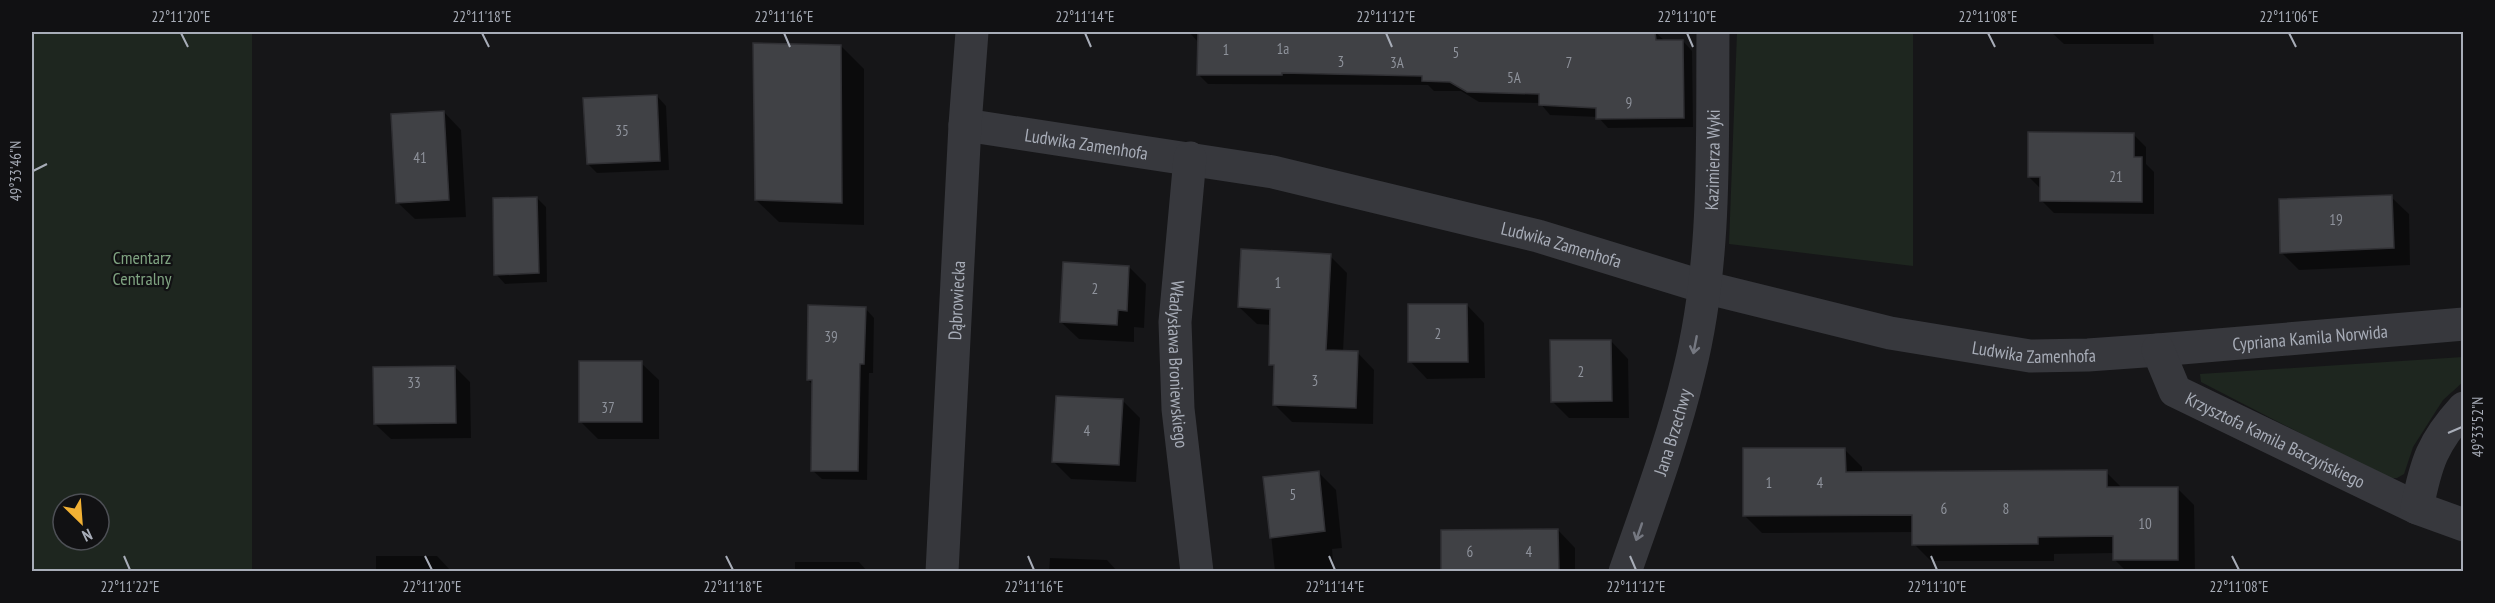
<svg xmlns="http://www.w3.org/2000/svg" width="2495" height="603" viewBox="0 0 2495 603" font-family="'PT Sans Narrow',sans-serif">
<style>
.green{fill:#1e261f;fill-rule:evenodd}
.shadow{fill:#0007}
.building{fill:#404145;stroke:#303034;stroke-width:1.5}
.lines{fill:none;stroke-linecap:round;stroke-linejoin:round}
.minor{stroke:#37383d;stroke-width:33}
.oneway{stroke:#757881}
.ticks{fill:none;stroke:#a8adb8;stroke-width:2}
.labels{text-anchor:middle;dominant-baseline:central;stroke-width:4.5;stroke-linejoin:round;paint-order:stroke}
.number-label{font-size:15px;fill:#8e929b}
.street-label{font-size:18px;fill:#a8adb8;stroke:#111113}
.park-label{font-size:18px;fill:#7fa381;stroke:#111113}
.neatline{fill:none;stroke:#a8adb8;stroke-width:2}
.ticks-label{font-size:15px;text-anchor:middle;fill:#a8adb8}
</style>
<rect width="100%" height="100%" fill="#161618"/>
<path class="green" d="M 32,32 L 252,32 L 252,571 L 32,571 ZM 63,504 L 99,504 L 99,540 L 63,540 Z
M 1737,32 L 1913,32 L 1913,266 L 1729,244 Z
M 2463,357 L 2463,382 L 2443,400 L 2413,447 L 2404,474 L 2397,478 L 2387,478 L 2201,382 L 2200,374 Z"/>
<path class="shadow" d="M 1189,32 L 1655,32 L 1665,41 L 1683,41 L 1692,51 L 1693,127 L 1608,128 L 1598,117 L 1550,115 L 1540,103 L 1479,102 L 1461,91 L 1434,91 L 1428,85 L 1208,84 L 1198,74 L 1199,43 Z
M 2051,32 L 2153,32 L 2154,44 L 2064,44 Z
M 841,46 L 864,69 L 864,225 L 779,222 L 756,200 Z
M 657,96 L 666,106 L 669,170 L 597,173 L 588,164 Z
M 444,112 L 461,130 L 466,217 L 415,219 L 397,202 Z
M 2133,134 L 2146,147 L 2146,164 L 2154,172 L 2154,214 L 2054,213 L 2041,200 L 2041,189 L 2029,177 Z
M 2391,197 L 2409,214 L 2410,265 L 2299,270 L 2282,253 Z
M 537,198 L 546,207 L 547,282 L 505,284 L 496,274 Z
M 1330,256 L 1347,273 L 1343,352 L 1357,352 L 1374,370 L 1373,424 L 1292,422 L 1274,404 L 1276,369 L 1270,364 L 1271,325 L 1257,324 L 1239,307 Z
M 1129,267 L 1146,284 L 1144,328 L 1134,327 L 1134,342 L 1079,339 L 1061,322 Z
M 1467,305 L 1484,323 L 1485,378 L 1427,379 L 1410,361 Z
M 865,308 L 874,318 L 873,373 L 869,373 L 867,480 L 822,479 L 812,470 L 813,385 L 808,380 Z
M 1611,341 L 1628,359 L 1629,418 L 1569,418 L 1552,401 Z
M 641,363 L 659,380 L 659,439 L 598,439 L 580,421 Z
M 455,367 L 470,382 L 471,438 L 391,439 L 375,424 Z
M 1123,401 L 1140,418 L 1136,482 L 1071,479 L 1053,461 Z
M 1845,450 L 1862,467 L 1862,474 L 2106,472 L 2123,489 L 2177,488 L 2194,505 L 2195,572 L 2127,572 L 2114,559 L 2114,553 L 2054,554 L 2054,561 L 1931,561 L 1914,544 L 1914,532 L 1762,533 L 1745,516 Z
M 1318,472 L 1336,490 L 1342,548 L 1332,549 L 1334,572 L 1275,572 L 1265,478 Z
M 1558,530 L 1575,548 L 1575,572 L 1443,572 Z
M 376,556 L 437,556 L 452,572 L 376,572 Z
M 1050,558 L 1107,560 L 1118,572 L 1049,572 Z
M 795,562 L 859,562 L 868,572 L 795,572 Z"/>
<path class="building" d="M 1198,32 L 1655,32 L 1656,40 L 1683,40 L 1684,118 L 1596,119 L 1596,108 L 1539,105 L 1539,94 L 1467,92 L 1450,82 L 1422,81 L 1422,76 L 1282,73 L 1282,75 L 1197,75 Z
M 753,43 L 841,45 L 842,203 L 755,200 Z
M 657,95 L 660,161 L 587,164 L 583,98 Z
M 444,111 L 449,200 L 396,203 L 391,114 Z
M 2028,132 L 2134,133 L 2134,157 L 2142,157 L 2142,202 L 2040,201 L 2040,177 L 2028,177 Z
M 2392,195 L 2394,248 L 2280,253 L 2279,199 Z
M 537,197 L 539,273 L 494,275 L 493,198 Z
M 1241,249 L 1331,254 L 1326,350 L 1358,351 L 1356,408 L 1273,405 L 1274,365 L 1269,365 L 1270,309 L 1238,307 Z
M 1063,262 L 1129,266 L 1127,311 L 1118,310 L 1117,325 L 1060,322 Z
M 1408,304 L 1467,304 L 1468,362 L 1408,362 Z
M 808,305 L 866,307 L 864,364 L 860,364 L 858,471 L 811,471 L 812,380 L 807,380 Z
M 1550,340 L 1611,340 L 1612,401 L 1551,402 Z
M 579,361 L 642,361 L 642,422 L 579,422 Z
M 455,366 L 456,423 L 374,424 L 373,367 Z
M 1056,396 L 1123,399 L 1119,465 L 1052,462 Z
M 1743,448 L 1845,448 L 1846,472 L 2107,470 L 2107,487 L 2178,487 L 2178,560 L 2113,560 L 2113,536 L 2038,537 L 2038,544 L 1912,545 L 1912,515 L 1743,516 Z
M 1319,471 L 1325,531 L 1270,538 L 1263,477 Z
M 1558,529 L 1559,572 L 1441,572 L 1441,530 Z"/>
<g class="lines">
<g class="minor">
<path id="s1" d="M 965,125 L 1273,172 L 1538,236 L 1704,287 L 1890,333 L 2030,356 L 2088,355 L 2158,350 L 2464,324"/>
<path id="s2" d="M 1190,158 L 1175,322 L 1178,409 L 1197,572"/>
<path id="s3" d="M 2158,350 L 2175,391 L 2417,508"/>
<path d="M 2464,408 C 2432,443 2426,463 2417,508 L 2464,525"/>
<path id="s4" d="M 942,572 L 965,125 L 972,32"/>
<path id="s5" d="M 1625,572 C 1648,506 1673,439 1689,372 C 1717,261 1712,144 1713,32"/>
</g>
</g>
<defs><path id="oneway-shaft" d="M-6 0H5M1.5-3L5.5 0L1.5 3" fill="none" stroke-width="1.6" stroke-linecap="round" stroke-linejoin="round" transform="scale(1.5)"/></defs>
<g class="oneway">
<use href="#oneway-shaft" transform="translate(1695 345) rotate(101)"/>
<use href="#oneway-shaft" transform="translate(1639 532) rotate(109)"/>
</g>
<path class="ticks" d="M 181,33 L 188,47M 482,33 L 489,47M 784,33 L 790,47M 1085,33 L 1091,47M 1386,33 L 1392,47M 1687,33 L 1693,47M 1988,33 L 1995,47M 2289,33 L 2296,47M 33,171 L 47,164M 2448,433 L 2462,427M 124,556 L 130,570M 425,556 L 432,570M 726,556 L 733,570M 1028,556 L 1034,570M 1329,556 L 1335,570M 1630,556 L 1636,570M 1931,556 L 1937,570M 2232,556 L 2239,570"/>
<g class="labels">
<g class="number-label">
<text x="1283" y="48">1a</text>
<text x="1226" y="49">1</text>
<text x="1456" y="52">5</text>
<text x="1341" y="61">3</text>
<text x="1397" y="62">3A</text>
<text x="1569" y="62">7</text>
<text x="1514" y="77">5A</text>
<text x="1629" y="102">9</text>
<text x="622" y="130">35</text>
<text x="420" y="157">41</text>
<text x="2116" y="176">21</text>
<text x="2336" y="219">19</text>
<text x="1278" y="282">1</text>
<text x="1095" y="288">2</text>
<text x="1438" y="333">2</text>
<text x="831" y="336">39</text>
<text x="1581" y="371">2</text>
<text x="1315" y="380">3</text>
<text x="414" y="382">33</text>
<text x="608" y="407">37</text>
<text x="1087" y="430">4</text>
<text x="1769" y="482">1</text>
<text x="1820" y="482">4</text>
<text x="1293" y="494">5</text>
<text x="1944" y="508">6</text>
<text x="2006" y="508">8</text>
<text x="2145" y="523">10</text>
<text x="1470" y="551">6</text>
<text x="1529" y="551">4</text>
</g>
<g class="street-label">
<text stroke="none"><textPath href="#s1" startOffset="123">Ludwika Zamenhofa</textPath></text>
<text stroke="none"><textPath href="#s5" startOffset="424">Kazimierza Wyki</textPath></text>
<text stroke="none"><textPath href="#s1" startOffset="609">Ludwika Zamenhofa</textPath></text>
<text stroke="none"><textPath href="#s4" startOffset="272">Dąbrowiecka</textPath></text>
<text stroke="none"><textPath href="#s1" startOffset="1372">Cypriana Kamila Norwida</textPath></text>
<text stroke="none"><textPath href="#s1" startOffset="1095">Ludwika Zamenhofa</textPath></text>
<text stroke="none"><textPath href="#s2" startOffset="207">Władysława Broniewskiego</textPath></text>
<text stroke="none"><textPath href="#s5" startOffset="148">Jana Brzechwy</textPath></text>
<text stroke="none"><textPath href="#s3" startOffset="156">Krzysztofa Kamila Baczyńskiego</textPath></text>
</g>
<g class="park-label">
<text x="142" y="257">Cmentarz<tspan x="142" dy="21">Centralny</tspan></text>
</g>
</g>
<rect width="2495" height="603" fill="none" stroke="#111113" stroke-width="66"/>
<g transform="translate(81 522) rotate(155)"><circle r="28" fill="#111113" stroke="#4d4f55" stroke-width="1.5"/>
<path d="M0-4.5L10 22L0 15L-10 22Z" fill="#f2b134"/>
<text y="-9" font-size="16" font-weight="bold" text-anchor="middle" fill="#a8adb8">N</text>
</g>
<rect x="33" y="33" width="2429" height="537" class="neatline"/>
<g class="ticks-label">
<text x="181" y="22">22°11'20"E</text>
<text x="482" y="22">22°11'18"E</text>
<text x="784" y="22">22°11'16"E</text>
<text x="1085" y="22">22°11'14"E</text>
<text x="1386" y="22">22°11'12"E</text>
<text x="1687" y="22">22°11'10"E</text>
<text x="1988" y="22">22°11'08"E</text>
<text x="2289" y="22">22°11'06"E</text>
<text transform="translate(16 171) rotate(-90)" y="5">49°33'46"N</text>
<text transform="translate(2478 427) rotate(-90)" y="5">49°33'52"N</text>
<text x="130" y="592">22°11'22"E</text>
<text x="432" y="592">22°11'20"E</text>
<text x="733" y="592">22°11'18"E</text>
<text x="1034" y="592">22°11'16"E</text>
<text x="1335" y="592">22°11'14"E</text>
<text x="1636" y="592">22°11'12"E</text>
<text x="1937" y="592">22°11'10"E</text>
<text x="2239" y="592">22°11'08"E</text>
</g>
</svg>
